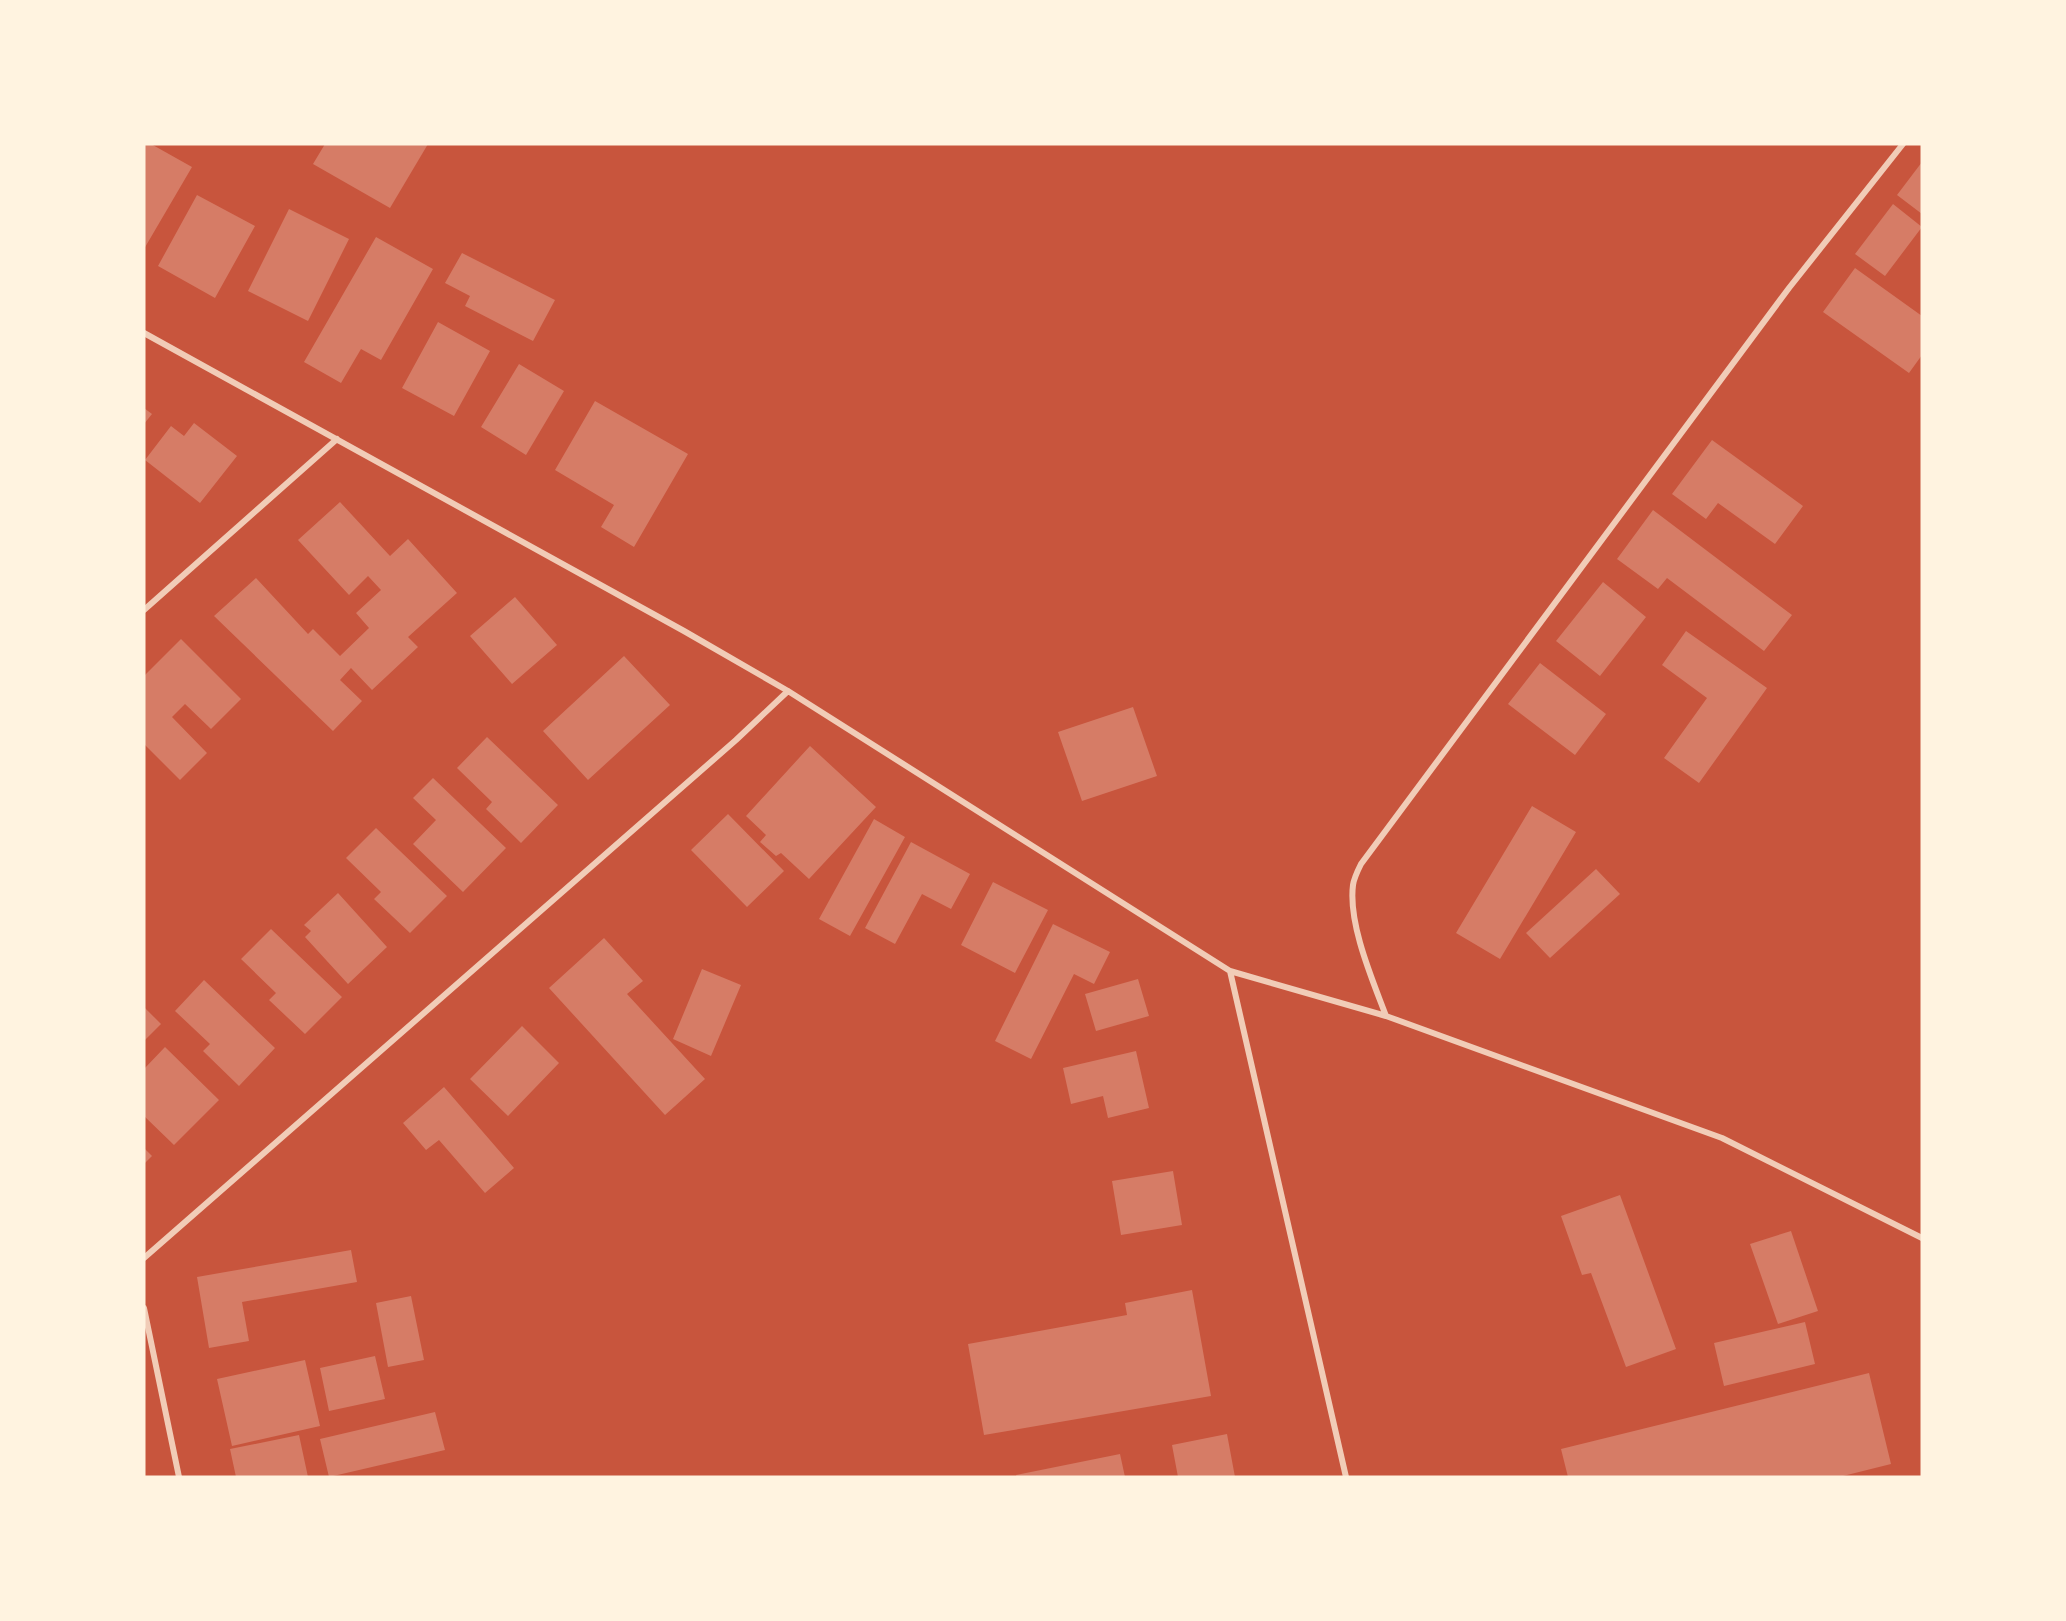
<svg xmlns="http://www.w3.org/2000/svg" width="2066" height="1621" viewBox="0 0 2066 1621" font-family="'DM Sans',sans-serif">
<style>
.building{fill:#d67c66}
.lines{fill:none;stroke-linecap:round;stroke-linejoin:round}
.minor{stroke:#f1ccb7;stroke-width:6}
</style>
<rect width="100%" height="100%" fill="#c8553d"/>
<path class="building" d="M 144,144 L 151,144 L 192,167 L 144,249 Z
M 325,144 L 428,144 L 390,208 L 313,164 Z
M 1922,162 L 1922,214 L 1897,195 Z
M 197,195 L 255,226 L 215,298 L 158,266 Z
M 1893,204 L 1922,227 L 1885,276 L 1855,254 Z
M 289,209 L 349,239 L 308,321 L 248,291 Z
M 376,237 L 433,269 L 381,360 L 361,349 L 341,383 L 304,362 Z
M 462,253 L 555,300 L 533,341 L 465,306 L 470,296 L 445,283 Z
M 1855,268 L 1922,316 L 1922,355 L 1909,373 L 1823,312 Z
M 438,322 L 490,351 L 454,416 L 402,388 Z
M 519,364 L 564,391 L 526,455 L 481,427 Z
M 595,401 L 688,454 L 634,547 L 601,527 L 614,505 L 555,470 Z
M 144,408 L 152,414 L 144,424 Z
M 194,423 L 237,456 L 200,503 L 145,460 L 171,426 L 184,436 Z
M 1712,440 L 1803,506 L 1775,544 L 1718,503 L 1706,519 L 1672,494 Z
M 340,502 L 390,556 L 408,539 L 457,593 L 408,637 L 418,647 L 372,690 L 351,668 L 340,680 L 362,701 L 333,731 L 214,616 L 256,578 L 308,634 L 313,629 L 340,656 L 369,628 L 356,613 L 381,590 L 368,576 L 349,595 L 298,540 Z
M 1653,510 L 1792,615 L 1764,651 L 1667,578 L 1658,589 L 1617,559 Z
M 1603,582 L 1646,617 L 1600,676 L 1556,641 Z
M 515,597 L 557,645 L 512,684 L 470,636 Z
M 1686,631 L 1767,688 L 1699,783 L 1664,758 L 1707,698 L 1662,665 Z
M 181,639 L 241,699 L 211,729 L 185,704 L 172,717 L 207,753 L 180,780 L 144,744 L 144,676 Z
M 624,656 L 670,705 L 588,780 L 543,731 Z
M 1540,663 L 1606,714 L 1575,755 L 1508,704 Z
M 1133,707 L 1157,776 L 1082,801 L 1058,732 Z
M 487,737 L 558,805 L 521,843 L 486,809 L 492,802 L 457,768 Z
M 810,746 L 876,807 L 809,879 L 781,853 L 776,856 L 760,842 L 766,835 L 746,816 Z
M 433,778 L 506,848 L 463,892 L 413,844 L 436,820 L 413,798 Z
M 1532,806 L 1576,832 L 1500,959 L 1456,933 Z
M 728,814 L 784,871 L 747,907 L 691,850 Z
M 874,819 L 905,837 L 850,936 L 819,919 Z
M 376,828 L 447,896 L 410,933 L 374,899 L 381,892 L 346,858 Z
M 911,842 L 970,874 L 951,909 L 922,894 L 895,944 L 865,928 Z
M 1596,869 L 1620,894 L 1550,958 L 1526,933 Z
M 993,882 L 1048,910 L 1015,973 L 961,945 Z
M 338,893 L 387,947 L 348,984 L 305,937 L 311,931 L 304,925 Z
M 1053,924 L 1110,952 L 1094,984 L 1074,974 L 1031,1059 L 995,1041 Z
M 271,929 L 342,997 L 305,1034 L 269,1000 L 276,993 L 241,959 Z
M 604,938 L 643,981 L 627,994 L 705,1079 L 665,1115 L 549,988 Z
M 702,969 L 741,985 L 711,1056 L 673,1039 Z
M 1138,979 L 1149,1016 L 1096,1031 L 1085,994 Z
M 204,980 L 275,1048 L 239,1086 L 203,1051 L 210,1044 L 175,1011 Z
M 144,1007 L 161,1024 L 144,1041 Z
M 522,1026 L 559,1063 L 508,1116 L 470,1079 Z
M 165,1047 L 219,1100 L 174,1145 L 144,1116 L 144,1069 Z
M 1136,1051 L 1149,1108 L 1108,1118 L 1103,1096 L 1071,1104 L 1063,1068 Z
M 444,1087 L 514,1168 L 485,1193 L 439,1140 L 426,1150 L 403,1123 Z
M 144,1148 L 152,1156 L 144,1164 Z
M 1173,1171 L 1182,1225 L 1121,1235 L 1112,1181 Z
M 1620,1195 L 1676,1349 L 1626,1367 L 1591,1273 L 1582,1275 L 1561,1216 Z
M 1791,1231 L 1818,1311 L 1778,1324 L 1750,1244 Z
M 351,1250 L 357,1282 L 242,1302 L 249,1341 L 209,1348 L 197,1277 Z
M 1192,1290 L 1211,1396 L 984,1435 L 968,1344 L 1127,1315 L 1125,1303 Z
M 411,1296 L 424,1360 L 388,1367 L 376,1303 Z
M 1805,1322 L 1815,1364 L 1724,1386 L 1714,1343 Z
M 375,1356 L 385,1399 L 329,1411 L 320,1368 Z
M 305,1360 L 320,1426 L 232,1446 L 217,1379 Z
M 1869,1373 L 1891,1464 L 1839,1477 L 1568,1477 L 1561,1449 Z
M 435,1412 L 445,1450 L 329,1477 L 320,1439 Z
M 1227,1434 L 1235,1477 L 1178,1477 L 1172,1445 Z
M 299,1435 L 308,1477 L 236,1477 L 230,1449 Z
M 1120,1454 L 1125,1477 L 1017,1477 L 1016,1475 Z"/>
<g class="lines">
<path class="minor" d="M 144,333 L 684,631 L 788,691 L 1230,971 L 1386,1016 L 1722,1138 L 1922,1238
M 144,610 L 337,439
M 1230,971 L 1346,1477
M 1386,1016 C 1373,981 1348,924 1353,885 C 1354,878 1358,870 1361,864 L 1789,288 L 1903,144
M 144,1258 L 736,740 L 788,691
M 144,1308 L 179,1477"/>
</g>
<rect width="2066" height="1621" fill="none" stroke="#fff3e0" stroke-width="291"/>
</svg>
